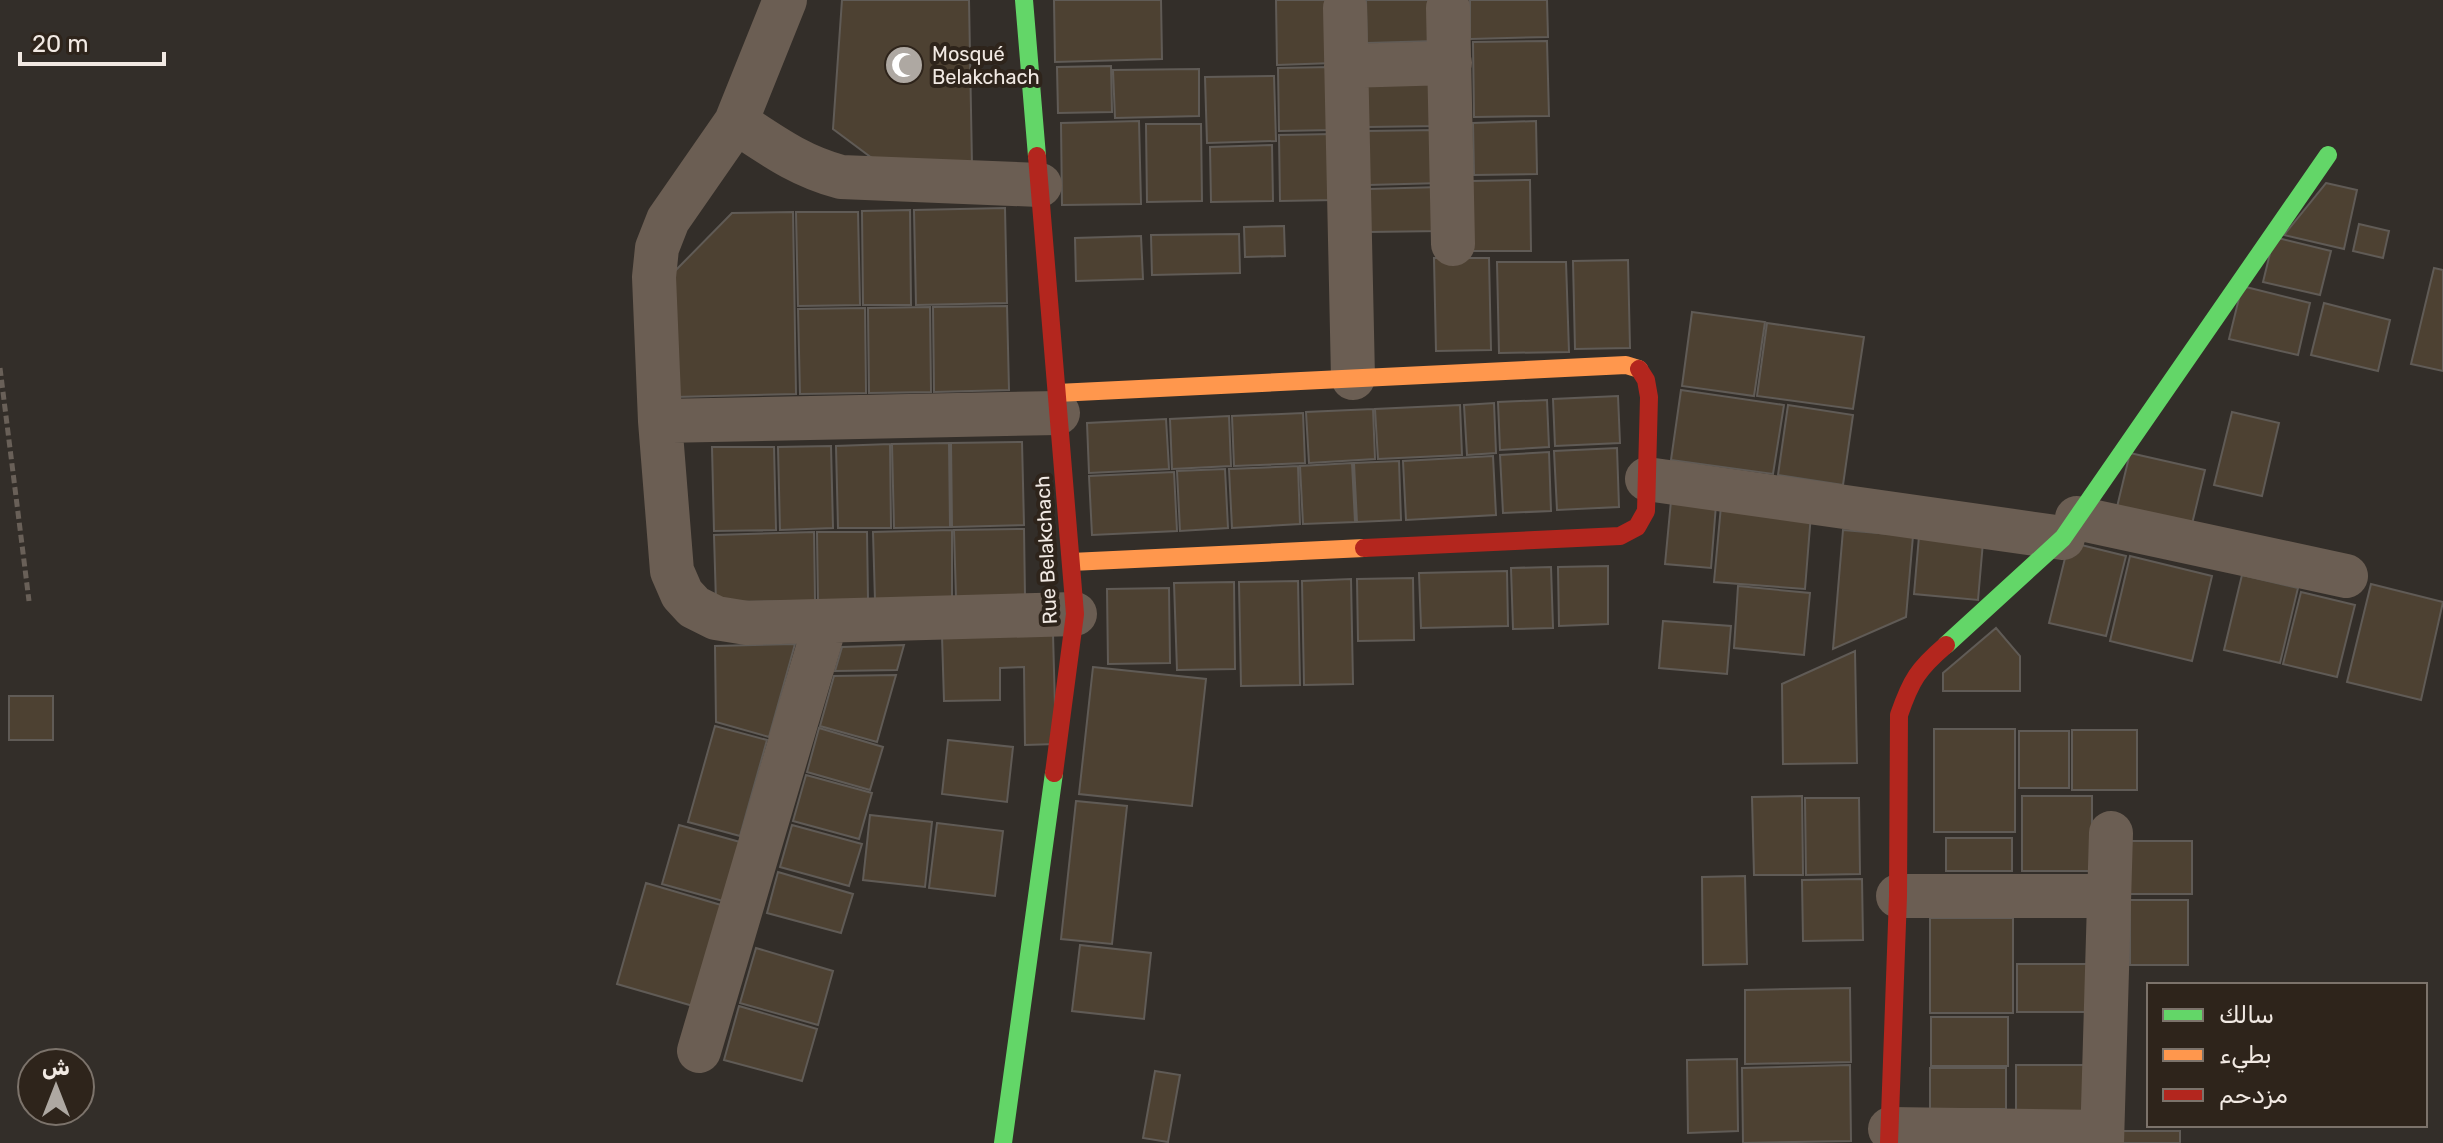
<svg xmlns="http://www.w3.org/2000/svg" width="2443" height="1143" viewBox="0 0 2443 1143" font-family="Rubik,'Noto Naskh Arabic',sans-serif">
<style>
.building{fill:#4d4132;stroke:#605b56;stroke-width:2}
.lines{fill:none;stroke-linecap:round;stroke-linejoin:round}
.path{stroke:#696058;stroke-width:5;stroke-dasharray:8 4;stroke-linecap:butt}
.street{stroke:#6b5e53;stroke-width:44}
.fast{stroke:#63d668;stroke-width:18}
.slow{stroke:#ff974d;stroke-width:18}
.jam{stroke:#b3261e;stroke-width:18}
.labels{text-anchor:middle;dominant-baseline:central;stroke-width:8;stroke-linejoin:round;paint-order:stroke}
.poi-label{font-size:20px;fill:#f1e9e3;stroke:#2e241b;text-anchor:start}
.street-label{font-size:20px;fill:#f1e9e3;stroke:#2e241b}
</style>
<rect width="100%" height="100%" fill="#332e29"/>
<path class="building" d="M 842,0 L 969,0 L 972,166 L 884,167 L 833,129 Z
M 1054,0 L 1161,0 L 1162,59 L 1055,62 Z
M 1276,0 L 1331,0 L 1333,63 L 1277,65 Z
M 1366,0 L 1435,0 L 1436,41 L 1367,43 Z
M 1470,0 L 1547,0 L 1548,37 L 1470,39 Z
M 1547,41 L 1549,116 L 1474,117 L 1473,42 Z
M 1111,66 L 1112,112 L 1058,113 L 1057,67 Z
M 1332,67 L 1333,130 L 1279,131 L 1278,68 Z
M 1199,69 L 1199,116 L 1115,118 L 1113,70 Z
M 1274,76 L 1276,141 L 1207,143 L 1205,77 Z
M 1438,76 L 1439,126 L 1367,127 L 1366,77 Z
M 1139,121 L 1141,204 L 1062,205 L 1061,123 Z
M 1536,121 L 1537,174 L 1474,175 L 1473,123 Z
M 1146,124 L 1201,124 L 1202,201 L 1147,202 Z
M 1439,130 L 1441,183 L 1368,185 L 1366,131 Z
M 1334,134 L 1335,200 L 1280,201 L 1279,135 Z
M 1272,145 L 1273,201 L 1211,202 L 1210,147 Z
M 1530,180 L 1531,251 L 1473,251 L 1472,181 Z
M 2326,183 L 2357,190 L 2344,249 L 2284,235 Z
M 1441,187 L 1441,231 L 1369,232 L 1368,189 Z
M 1005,208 L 1007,303 L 916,305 L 914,210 Z
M 910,210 L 911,305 L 863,305 L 862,211 Z
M 793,212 L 796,394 L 675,397 L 672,274 L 732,213 Z
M 796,212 L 858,212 L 860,305 L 798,306 Z
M 2359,224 L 2389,231 L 2383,258 L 2353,251 Z
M 1284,226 L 1285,256 L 1245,257 L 1244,227 Z
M 1239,234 L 1240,273 L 1152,275 L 1151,235 Z
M 1141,236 L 1143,279 L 1076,281 L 1075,238 Z
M 2274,237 L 2331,251 L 2320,295 L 2263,282 Z
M 1434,258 L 1489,258 L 1491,350 L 1436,351 Z
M 1628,260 L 1630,348 L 1575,349 L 1573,261 Z
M 1497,262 L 1566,262 L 1569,352 L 1499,353 Z
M 2434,268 L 2443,270 L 2443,371 L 2411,364 Z
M 2242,286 L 2310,303 L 2298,355 L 2229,339 Z
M 2324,303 L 2390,320 L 2378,371 L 2311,355 Z
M 1007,306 L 1009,390 L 934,392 L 933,307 Z
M 930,307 L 931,392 L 869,393 L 868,308 Z
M 865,308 L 866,393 L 800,394 L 798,309 Z
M 1692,312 L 1765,322 L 1754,396 L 1682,386 Z
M 1767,323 L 1864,337 L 1853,409 L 1757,396 Z
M 1681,390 L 1784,405 L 1773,474 L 1671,460 Z
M 1618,396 L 1620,443 L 1555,446 L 1553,399 Z
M 1547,400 L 1549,447 L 1500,450 L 1498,402 Z
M 1494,403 L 1496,453 L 1467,455 L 1464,405 Z
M 1460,405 L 1462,455 L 1378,459 L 1375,409 Z
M 1788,405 L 1853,415 L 1843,485 L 1778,475 Z
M 1373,409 L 1375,459 L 1309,463 L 1306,412 Z
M 2232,412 L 2279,423 L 2262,496 L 2214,485 Z
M 1303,413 L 1305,463 L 1234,466 L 1232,416 Z
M 1229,416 L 1231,466 L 1172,469 L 1170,419 Z
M 1166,419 L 1169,469 L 1089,473 L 1087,423 Z
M 1022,442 L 1024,525 L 952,527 L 951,443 Z
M 949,443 L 950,527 L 894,528 L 892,444 Z
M 890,444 L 891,528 L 838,528 L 836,446 Z
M 831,446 L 833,528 L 780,530 L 778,447 Z
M 712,447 L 774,447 L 776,530 L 714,531 Z
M 1617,448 L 1619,507 L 1557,510 L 1554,451 Z
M 1549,452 L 1551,511 L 1503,513 L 1500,455 Z
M 2130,453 L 2205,470 L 2192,524 L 2117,507 Z
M 1493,456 L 1496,515 L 1406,520 L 1403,461 Z
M 1399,461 L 1401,520 L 1357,522 L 1354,463 Z
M 1352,463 L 1355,522 L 1303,524 L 1300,466 Z
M 1298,466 L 1300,524 L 1232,528 L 1229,469 Z
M 1225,469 L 1228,528 L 1180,531 L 1177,471 Z
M 1174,472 L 1177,531 L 1092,535 L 1089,476 Z
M 1671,501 L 1716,505 L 1711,568 L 1665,564 Z
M 1721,506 L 1811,514 L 1805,589 L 1714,582 Z
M 1024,529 L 1025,597 L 956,598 L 954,530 Z
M 952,530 L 952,598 L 875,600 L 873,532 Z
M 1843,530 L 1913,536 L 1906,617 L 1833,649 Z
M 814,532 L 815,601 L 716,602 L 714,535 Z
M 817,532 L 867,532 L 868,600 L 818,601 Z
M 1919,536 L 1983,542 L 1978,600 L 1914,594 Z
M 2069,542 L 2126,556 L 2106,636 L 2049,623 Z
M 2130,556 L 2212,576 L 2192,661 L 2110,641 Z
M 1608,566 L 1608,624 L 1559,626 L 1558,567 Z
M 1551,567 L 1553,628 L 1513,629 L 1511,568 Z
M 1507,571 L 1508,626 L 1421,628 L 1419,573 Z
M 2242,575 L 2298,588 L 2280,663 L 2224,650 Z
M 1413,578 L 1414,640 L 1358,641 L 1357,579 Z
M 1351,579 L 1353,684 L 1304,685 L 1302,581 Z
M 1298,581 L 1300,685 L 1241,686 L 1239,582 Z
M 1234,582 L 1235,669 L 1177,670 L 1174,583 Z
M 2371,584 L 2443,602 L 2421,700 L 2347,682 Z
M 1738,586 L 1810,593 L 1804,655 L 1734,648 Z
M 1169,588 L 1170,663 L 1108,664 L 1107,589 Z
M 2301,592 L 2355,605 L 2337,677 L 2283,664 Z
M 1663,621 L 1731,626 L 1727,674 L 1659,668 Z
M 1996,628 L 2020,656 L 2020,691 L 1943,691 L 1943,673 Z
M 1053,634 L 1056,744 L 1025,745 L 1024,667 L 1000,668 L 1000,700 L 944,701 L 942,636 Z
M 795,644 L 769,737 L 716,722 L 715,646 Z
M 904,645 L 897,670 L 835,671 L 842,647 Z
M 1855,651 L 1857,763 L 1783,764 L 1782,684 Z
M 1093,667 L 1206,679 L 1192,806 L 1079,794 Z
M 896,675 L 877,742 L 820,726 L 834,676 Z
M 9,696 L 53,696 L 53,740 L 9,740 Z
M 715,726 L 767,740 L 740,836 L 688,822 Z
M 819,728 L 883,747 L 870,790 L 807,772 Z
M 1934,729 L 2015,729 L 2015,832 L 1934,832 Z
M 2072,730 L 2137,730 L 2137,790 L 2072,790 Z
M 2019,731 L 2069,731 L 2069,788 L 2019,788 Z
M 948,740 L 1013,747 L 1007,802 L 942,794 Z
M 806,775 L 872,793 L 859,839 L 793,821 Z
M 1802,796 L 1803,875 L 1754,875 L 1752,797 Z
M 2022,796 L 2092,796 L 2092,871 L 2022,871 Z
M 1805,798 L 1859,798 L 1860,874 L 1806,875 Z
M 1076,801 L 1127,806 L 1112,944 L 1061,939 Z
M 870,815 L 932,822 L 925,887 L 863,880 Z
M 937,823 L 1003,831 L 995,896 L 929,888 Z
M 679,825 L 740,842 L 723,901 L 662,884 Z
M 792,825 L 862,844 L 849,886 L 780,867 Z
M 1946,838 L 2012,838 L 2012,871 L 1946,871 Z
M 2130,841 L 2192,841 L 2192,894 L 2130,894 Z
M 778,872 L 853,894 L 841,933 L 767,913 Z
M 1745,876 L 1747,964 L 1703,965 L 1702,877 Z
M 1862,879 L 1863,940 L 1803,941 L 1802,880 Z
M 646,883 L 721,905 L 693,1006 L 617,984 Z
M 2130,900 L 2188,900 L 2188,965 L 2130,965 Z
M 1930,918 L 2013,918 L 2013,1013 L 1930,1013 Z
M 1080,945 L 1151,953 L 1144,1019 L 1072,1011 Z
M 756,948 L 833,971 L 818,1025 L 740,1003 Z
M 2017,964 L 2089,964 L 2089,1012 L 2017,1012 Z
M 1850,988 L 1851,1062 L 1745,1064 L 1745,990 Z
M 739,1006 L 817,1029 L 802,1081 L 724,1060 Z
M 1931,1017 L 2008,1017 L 2008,1066 L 1931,1066 Z
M 1737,1059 L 1738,1131 L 1688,1133 L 1687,1060 Z
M 1850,1065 L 1851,1141 L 1743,1143 L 1742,1068 Z
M 2016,1065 L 2091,1065 L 2091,1114 L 2016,1114 Z
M 1930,1068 L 2006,1068 L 2006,1109 L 1930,1109 Z
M 1155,1071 L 1180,1075 L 1168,1142 L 1143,1138 Z
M 2119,1131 L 2180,1131 L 2180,1143 L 2119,1143 Z"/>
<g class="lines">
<path class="path" d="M 0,368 L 29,601"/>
<path class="street" d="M 785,0 L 736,122 L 668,220 L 657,248 L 654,277 L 660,421 L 672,571 L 682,594 L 694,607 L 716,618 L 747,623 L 1075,614
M 1345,8 L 1353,378
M 1448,8 L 1453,244
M 1346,66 L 1450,63
M 736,122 C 771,145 799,166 841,177 L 1040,185
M 660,421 L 1058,413
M 1647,479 L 2063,538
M 2077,518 L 2346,576
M 1898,896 L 2109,896
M 699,1051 L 826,621
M 1890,1129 L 2102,1132
M 2102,1143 L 2111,833"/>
<path class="fast" d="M 1024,0 L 1037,156
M 1946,645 L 2063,538 L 2328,155
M 1003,1143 L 1054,773"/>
<path class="slow" d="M 1057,393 L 1626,365 L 1639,369
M 1071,562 L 1364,548"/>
<path class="jam" d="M 1037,156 L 1075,614 L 1054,773
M 1364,548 L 1620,536 L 1637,527 L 1646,511 L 1649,397 L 1646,380 L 1639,369
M 1889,1143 L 1898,896 L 1899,715 C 1911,680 1918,669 1946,645"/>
</g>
<defs>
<g id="mosque-disc" transform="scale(2)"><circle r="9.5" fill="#aea8a2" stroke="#2e241b"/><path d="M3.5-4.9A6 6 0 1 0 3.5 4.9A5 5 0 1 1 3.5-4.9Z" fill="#fff"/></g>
</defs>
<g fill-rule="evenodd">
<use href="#mosque-disc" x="904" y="65"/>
</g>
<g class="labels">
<g class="poi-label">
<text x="932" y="54">Mosqué<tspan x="932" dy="23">Belakchach</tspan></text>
</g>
<g class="street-label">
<text transform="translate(1046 550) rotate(-93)">Rue Belakchach</text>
</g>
</g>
<rect x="2147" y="983" width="280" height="144" fill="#2e241b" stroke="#7c736b" stroke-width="2"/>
<rect x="2163" y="1009" width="40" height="12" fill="#63d668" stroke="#7c736b" stroke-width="2"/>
<text x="2219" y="1023" font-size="24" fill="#f1e9e3">سالك</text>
<rect x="2163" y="1049" width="40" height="12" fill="#ff974d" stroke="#7c736b" stroke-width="2"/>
<text x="2219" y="1063" font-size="24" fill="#f1e9e3">بطيء</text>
<rect x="2163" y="1089" width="40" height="12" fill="#b3261e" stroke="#7c736b" stroke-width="2"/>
<text x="2219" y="1103" font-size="24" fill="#f1e9e3">مزدحم</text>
<g transform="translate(56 1087)"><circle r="38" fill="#2e241b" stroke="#7c736b" stroke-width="2"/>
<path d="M0-6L14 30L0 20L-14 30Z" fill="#aea8a2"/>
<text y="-12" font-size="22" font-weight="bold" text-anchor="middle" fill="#f1e9e3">ش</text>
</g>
<path d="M20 52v12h144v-12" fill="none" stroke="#f1e9e3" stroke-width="4"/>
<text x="32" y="52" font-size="24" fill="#f1e9e3" stroke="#2e241b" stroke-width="6" paint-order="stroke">20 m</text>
</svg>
